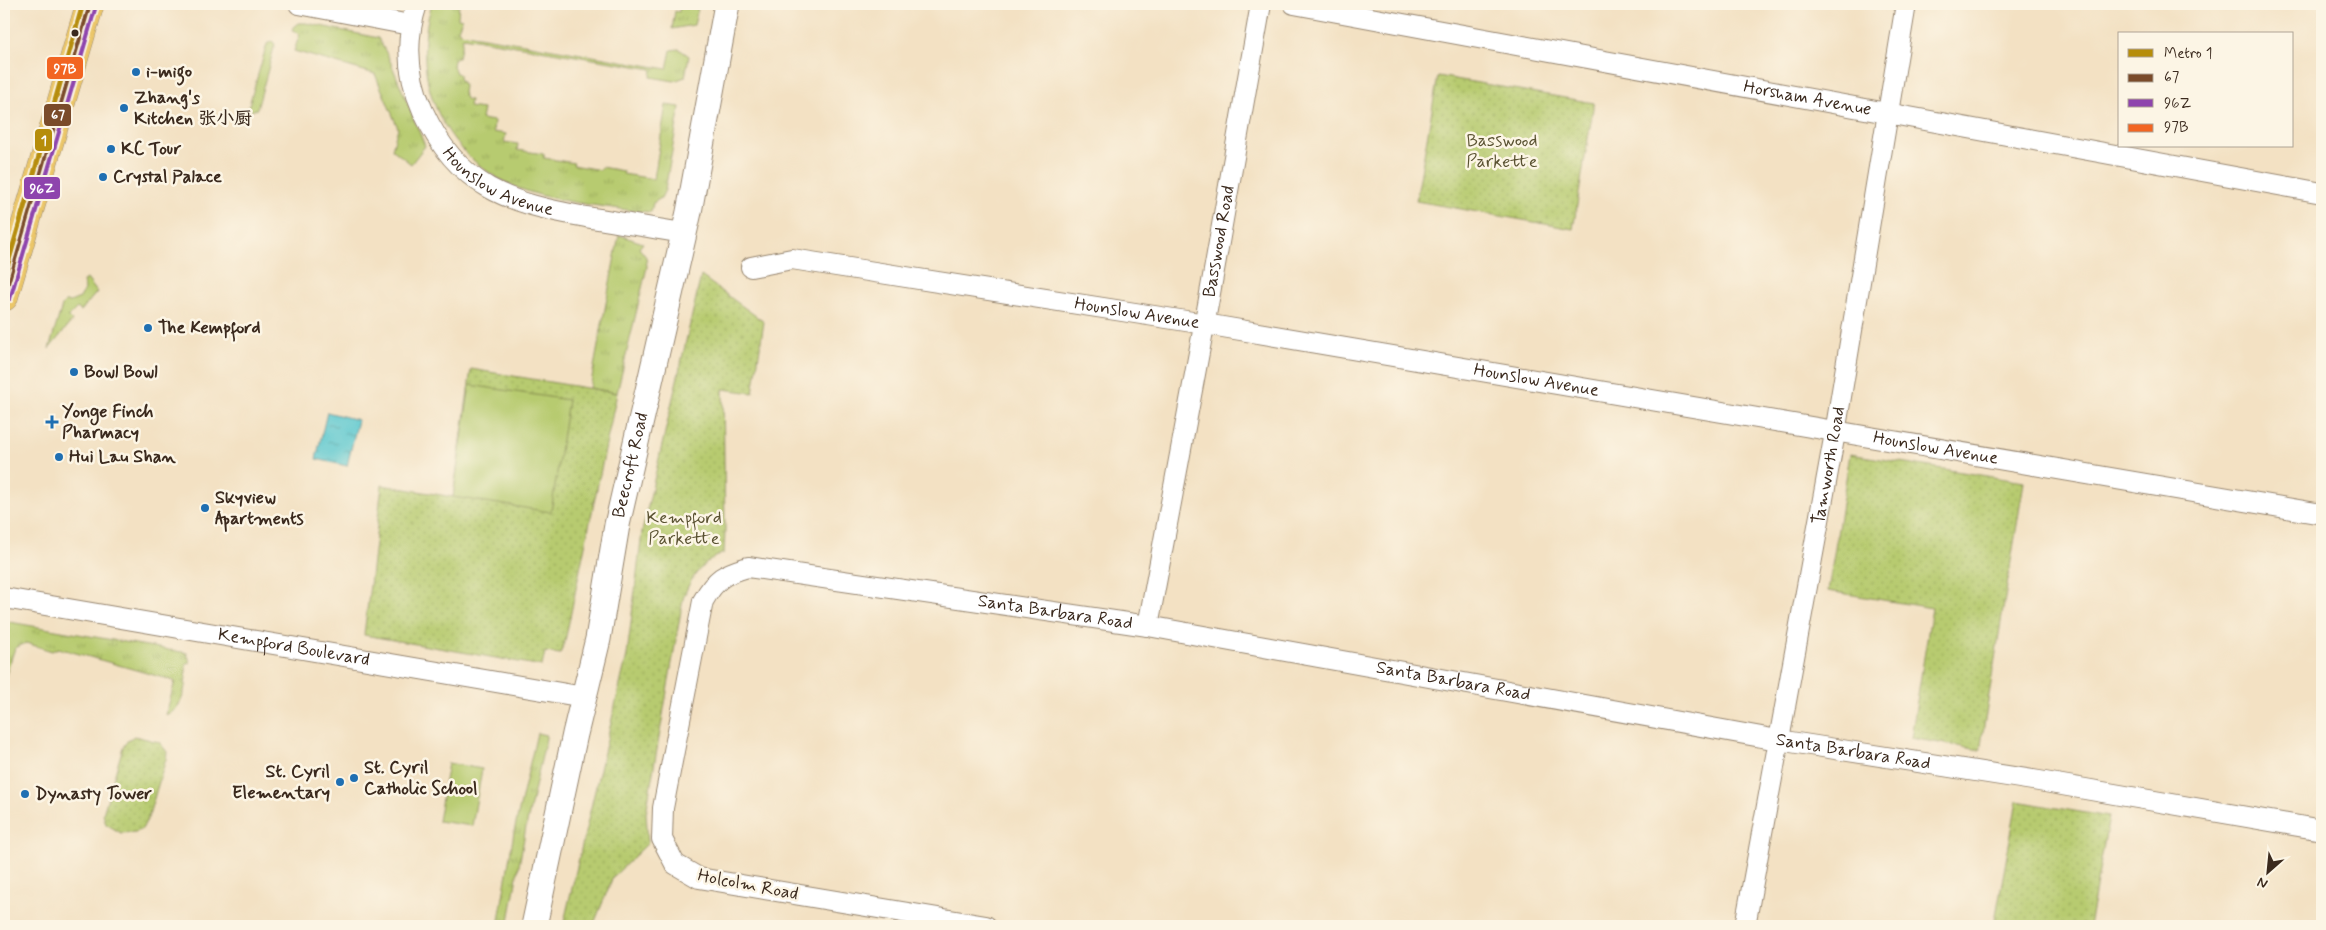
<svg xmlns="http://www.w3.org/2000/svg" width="2326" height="930" viewBox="0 0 2326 930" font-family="Mynerve,'LXGW WenKai TC',sans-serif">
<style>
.grass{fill:url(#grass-tufts);stroke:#797a46}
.park{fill:url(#park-dots);stroke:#797a46}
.garden{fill:#b7cb6f;stroke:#797a46}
.water{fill:url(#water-ripples);stroke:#4a7876}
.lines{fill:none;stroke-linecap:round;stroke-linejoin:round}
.minor-casing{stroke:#978670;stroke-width:22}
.tertiary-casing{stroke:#978670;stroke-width:27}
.primary-casing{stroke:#978670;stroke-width:29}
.minor{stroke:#fff;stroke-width:20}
.tertiary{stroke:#fff;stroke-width:25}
.primary{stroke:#ebc669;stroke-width:28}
.bus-1-casing{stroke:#fcf5e5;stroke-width:8}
.bus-2-casing{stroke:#fcf5e5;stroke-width:8}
.bus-3-casing{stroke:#fcf5e5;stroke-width:8}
.bus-1{stroke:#7a4b2a;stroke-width:4}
.bus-2{stroke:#8e44ad;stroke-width:4}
.bus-3{stroke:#f26522;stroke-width:4}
.metro-1-casing{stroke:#fcf5e5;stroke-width:9}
.metro-1{stroke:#b68d0a;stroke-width:5}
.bus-dot{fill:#3b2a1e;stroke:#fcf5e5;stroke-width:2}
.poi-dot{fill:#1f6fb2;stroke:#fcf5e5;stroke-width:2}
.labels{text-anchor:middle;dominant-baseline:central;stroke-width:5;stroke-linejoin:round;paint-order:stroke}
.poi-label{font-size:18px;font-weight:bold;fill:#3b2a1e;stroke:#fcf5e5;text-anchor:start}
.street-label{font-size:18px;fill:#3b2a1e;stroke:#fcf5e5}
.park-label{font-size:18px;fill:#5a5232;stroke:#fcf5e5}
.line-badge{stroke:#fcf5e5;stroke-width:2}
.badge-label{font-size:14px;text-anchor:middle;font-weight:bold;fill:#fff}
</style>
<defs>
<pattern id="grass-tufts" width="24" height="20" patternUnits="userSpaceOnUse" patternTransform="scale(1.25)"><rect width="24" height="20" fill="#b7cb6f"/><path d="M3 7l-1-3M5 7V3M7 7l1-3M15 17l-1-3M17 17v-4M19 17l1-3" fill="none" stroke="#9eae60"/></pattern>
<pattern id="park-dots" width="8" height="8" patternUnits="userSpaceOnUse" patternTransform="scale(1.25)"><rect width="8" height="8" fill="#b7cb6f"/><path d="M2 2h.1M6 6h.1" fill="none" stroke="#9eae60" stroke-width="1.8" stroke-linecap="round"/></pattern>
<pattern id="water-ripples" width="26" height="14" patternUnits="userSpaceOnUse" patternTransform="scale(1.25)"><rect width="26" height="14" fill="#5ac7cf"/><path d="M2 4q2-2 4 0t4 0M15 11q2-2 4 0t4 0" fill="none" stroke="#4ca2a7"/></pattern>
</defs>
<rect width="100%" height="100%" fill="#fcf5e5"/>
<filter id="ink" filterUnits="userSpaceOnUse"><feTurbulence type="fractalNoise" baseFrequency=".02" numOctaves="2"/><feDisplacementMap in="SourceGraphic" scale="10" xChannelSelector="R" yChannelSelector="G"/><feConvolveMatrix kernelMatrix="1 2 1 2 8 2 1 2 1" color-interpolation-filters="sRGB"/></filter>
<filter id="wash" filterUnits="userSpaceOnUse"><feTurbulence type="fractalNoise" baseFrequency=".0096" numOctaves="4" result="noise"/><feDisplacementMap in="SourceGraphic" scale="20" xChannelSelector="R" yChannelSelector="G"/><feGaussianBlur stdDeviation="1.12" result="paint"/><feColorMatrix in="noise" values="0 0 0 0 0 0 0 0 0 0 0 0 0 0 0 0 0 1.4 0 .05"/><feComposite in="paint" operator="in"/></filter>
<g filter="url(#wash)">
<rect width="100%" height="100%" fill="#f3e1c3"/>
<path class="grass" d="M 432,4 L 459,4 L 458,18 L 462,19 L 458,29 L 461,33 L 667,69 L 671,50 L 679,49 L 689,56 L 685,77 L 674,81 L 651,77 L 652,69 L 463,37 L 459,57 L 454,60 L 453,66 L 456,73 L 459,74 L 459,78 L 464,86 L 463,93 L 467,100 L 470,100 L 469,107 L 483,109 L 481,119 L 494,121 L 493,132 L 506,134 L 504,142 L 518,144 L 517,150 L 544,154 L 544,158 L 574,163 L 573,165 L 600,170 L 601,167 L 623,171 L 623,174 L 654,179 L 666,105 L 680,107 L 665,190 L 661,198 L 653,203 L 651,212 L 634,211 C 596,205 554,202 518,188 C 444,158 408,79 432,4 Z
M 680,4 L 699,4 L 694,25 L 672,29 L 675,11 L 679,12 Z
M 299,23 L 306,23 L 378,38 L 388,56 L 425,146 L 411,164 L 392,149 L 398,128 L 375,74 L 294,51 L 300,34 L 292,31 L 293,28 Z
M 619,235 L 643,243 L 639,248 L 646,257 L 647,267 L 617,393 L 590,388 Z
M 4,621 L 187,653 L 190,662 L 186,664 C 186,682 186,708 166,715 L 175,681 L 58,648 L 52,651 L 26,643 L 15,648 L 4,680 Z
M 537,733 L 546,735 L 546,738 L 526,827 L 508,926 L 498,926 L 514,832 Z"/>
<path class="park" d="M 1438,76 L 1594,103 L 1573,229 L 1416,201 Z
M 701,276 L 764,322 L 753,393 L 723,389 L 725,530 L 724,553 C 702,562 690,578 683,599 L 646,813 L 648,843 L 613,877 L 593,926 L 563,926 L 627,655 L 642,532 Z
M 471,369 L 617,393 L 565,641 L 560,654 L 545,652 L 542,666 L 364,635 L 382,485 L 453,497 Z
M 1850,454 L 2024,482 L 1980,750 L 1911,738 L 1932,608 L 1828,591 Z
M 134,736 L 159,742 L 167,752 L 166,759 L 148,818 L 142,829 L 136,832 L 121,833 L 106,824 L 103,814 L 123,747 L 128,740 Z
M 2017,801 L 2109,817 L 2089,926 L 1994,926 Z"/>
<path class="garden" d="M 272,41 L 275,44 L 257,109 L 251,111 L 249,105 L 267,44 Z
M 87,279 L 97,292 L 81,311 L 77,308 L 68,317 L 72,321 L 49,349 L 62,306 L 66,301 L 70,302 L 80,298 L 85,289 L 83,281 Z
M 470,385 L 568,400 L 551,512 L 453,497 Z
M 448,763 L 482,769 L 472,826 L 438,821 Z"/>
<path class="water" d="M 327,412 L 358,420 L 347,466 L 316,459 Z"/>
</g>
<g filter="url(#ink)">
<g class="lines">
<g class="minor-casing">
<g id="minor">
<path d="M 299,4 L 410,25"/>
<path id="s1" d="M 417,4 C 405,40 407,76 423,111 C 458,188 509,203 586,217 C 619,222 651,228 684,233"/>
<path id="s2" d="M 1294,4 L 2322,193"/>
<path id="s3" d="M 751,267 L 792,259 L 1205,324 L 2322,514"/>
<path id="s4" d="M 4,598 L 584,697"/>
<path id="s5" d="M 1148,626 L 1209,299 L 1261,4"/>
<path id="s6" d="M 986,926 L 699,878 L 675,864 L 662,839 L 663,808 L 703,601 C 716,578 724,574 748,567 L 1148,626 L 1778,740 L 2039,781 L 2322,830"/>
<path id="s7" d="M 1745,926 L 1835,433 L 1906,4"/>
</g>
</g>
<g class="tertiary-casing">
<g id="tertiary">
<path id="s8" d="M 534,926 L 575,734 L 598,639 L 617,525 L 689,212 L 727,4"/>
</g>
</g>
<g class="primary-casing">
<path id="primary" d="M 4,297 L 90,4"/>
</g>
<use href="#minor" class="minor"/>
<use href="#tertiary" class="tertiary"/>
<use href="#primary" class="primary"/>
<g class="bus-1-casing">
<path id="bus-1" d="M 4,297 L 90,4"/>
</g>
<g class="bus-2-casing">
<path id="bus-2" d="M 10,299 L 96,6"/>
</g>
<g class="bus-3-casing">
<path id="bus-3" d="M 4,276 L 84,4"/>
</g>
<use href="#bus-1" class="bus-1"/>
<use href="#bus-2" class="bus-2"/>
<use href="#bus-3" class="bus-3"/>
<g class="metro-1-casing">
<path id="metro-1" d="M 4,277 L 83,4"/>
</g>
<use href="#metro-1" class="metro-1"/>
</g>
</g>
<circle class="bus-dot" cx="75" cy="33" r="4.5"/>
<g class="poi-dot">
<circle cx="136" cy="72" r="5"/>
<circle cx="124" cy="108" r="5"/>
<circle cx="111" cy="149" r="5"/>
<circle cx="103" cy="177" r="5"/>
<circle cx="148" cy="328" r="5"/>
<circle cx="74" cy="372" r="5"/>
<path d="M49.5 414.5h5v5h5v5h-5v5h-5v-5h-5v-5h5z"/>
<circle cx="59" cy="457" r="5"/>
<circle cx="205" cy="508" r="5"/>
<circle cx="354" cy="778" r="5"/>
<circle cx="340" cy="782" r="5"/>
<circle cx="25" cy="794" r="5"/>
</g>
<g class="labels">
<g class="poi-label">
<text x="146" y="72">i-migo</text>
<text x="134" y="98">Zhang's<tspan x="134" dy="21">Kitchen 张小厨</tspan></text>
<text x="121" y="149">KC Tour</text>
<text x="113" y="177">Crystal Palace</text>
<text x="158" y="328">The Kempford</text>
<text x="84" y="372">Bowl Bowl</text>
<text x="62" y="412">Yonge Finch<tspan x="62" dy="21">Pharmacy</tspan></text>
<text x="69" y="457">Hui Lau Shan</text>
<text x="215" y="498">Skyview<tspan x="215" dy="21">Apartments</tspan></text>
<text x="364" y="768">St. Cyril<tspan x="364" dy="21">Catholic School</tspan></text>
<text x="330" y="772" text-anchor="end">St. Cyril<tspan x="330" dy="21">Elementary</tspan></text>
<text x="35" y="794">Dynasty Tower</text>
</g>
<g class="street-label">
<text stroke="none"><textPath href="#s2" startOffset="522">Horsham Avenue</textPath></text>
<text stroke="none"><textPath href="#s1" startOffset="218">Hounslow Avenue</textPath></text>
<text stroke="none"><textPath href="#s5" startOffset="391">Basswood Road</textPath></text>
<text stroke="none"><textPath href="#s3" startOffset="391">Hounslow Avenue</textPath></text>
<text stroke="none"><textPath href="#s3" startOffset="796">Hounslow Avenue</textPath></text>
<text stroke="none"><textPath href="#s3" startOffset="1201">Hounslow Avenue</textPath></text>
<text stroke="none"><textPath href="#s8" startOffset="471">Beecroft Road</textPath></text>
<text stroke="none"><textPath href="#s7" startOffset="468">Tamworth Road</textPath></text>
<text stroke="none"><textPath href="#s6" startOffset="958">Santa Barbara Road</textPath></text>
<text stroke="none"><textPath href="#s4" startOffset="294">Kempford Boulevard</textPath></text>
<text stroke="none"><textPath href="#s6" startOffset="1362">Santa Barbara Road</textPath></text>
<text stroke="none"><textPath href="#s6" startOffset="1768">Santa Barbara Road</textPath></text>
<text transform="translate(748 885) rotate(11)">Holcolm Road</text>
</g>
<g class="park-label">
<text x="1502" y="141">Basswood<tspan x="1502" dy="21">Parkette</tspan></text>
<text x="684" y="518">Kempford<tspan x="684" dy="21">Parkette</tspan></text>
</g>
</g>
<g class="line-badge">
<rect x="46" y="56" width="38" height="24" rx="5" fill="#f26522"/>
<rect x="43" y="103" width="29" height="24" rx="5" fill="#7a4b2a"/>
<rect x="34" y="128" width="19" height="24" rx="5" fill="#b68d0a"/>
<rect x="23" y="176" width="38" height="24" rx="5" fill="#8e44ad"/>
</g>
<g class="badge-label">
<text x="65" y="73">97B</text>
<text x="58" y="119">67</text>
<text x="44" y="145">1</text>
<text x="42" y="193">96Z</text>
</g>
<rect width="2326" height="930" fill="none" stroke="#fcf5e5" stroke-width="20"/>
<rect x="2118" y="32" width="175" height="115" fill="#fcf5e5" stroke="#afa495"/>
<rect x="2128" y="49" width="25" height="8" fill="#b68d0a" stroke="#afa495"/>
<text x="2164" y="58" font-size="15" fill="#3b2a1e">Metro 1</text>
<rect x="2128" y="74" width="25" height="8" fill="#7a4b2a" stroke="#afa495"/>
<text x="2164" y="82" font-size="15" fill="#3b2a1e">67</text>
<rect x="2128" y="99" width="25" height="8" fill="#8e44ad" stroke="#afa495"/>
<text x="2164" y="108" font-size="15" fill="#3b2a1e">96Z</text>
<rect x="2128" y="124" width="25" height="8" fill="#f26522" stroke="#afa495"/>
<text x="2164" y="132" font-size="15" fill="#3b2a1e">97B</text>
<g transform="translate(2268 872) rotate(207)" stroke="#fcf5e5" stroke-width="4" paint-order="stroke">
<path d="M0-4L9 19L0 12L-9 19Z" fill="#3b2a1e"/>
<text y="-8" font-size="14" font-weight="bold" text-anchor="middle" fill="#3b2a1e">N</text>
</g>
</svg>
